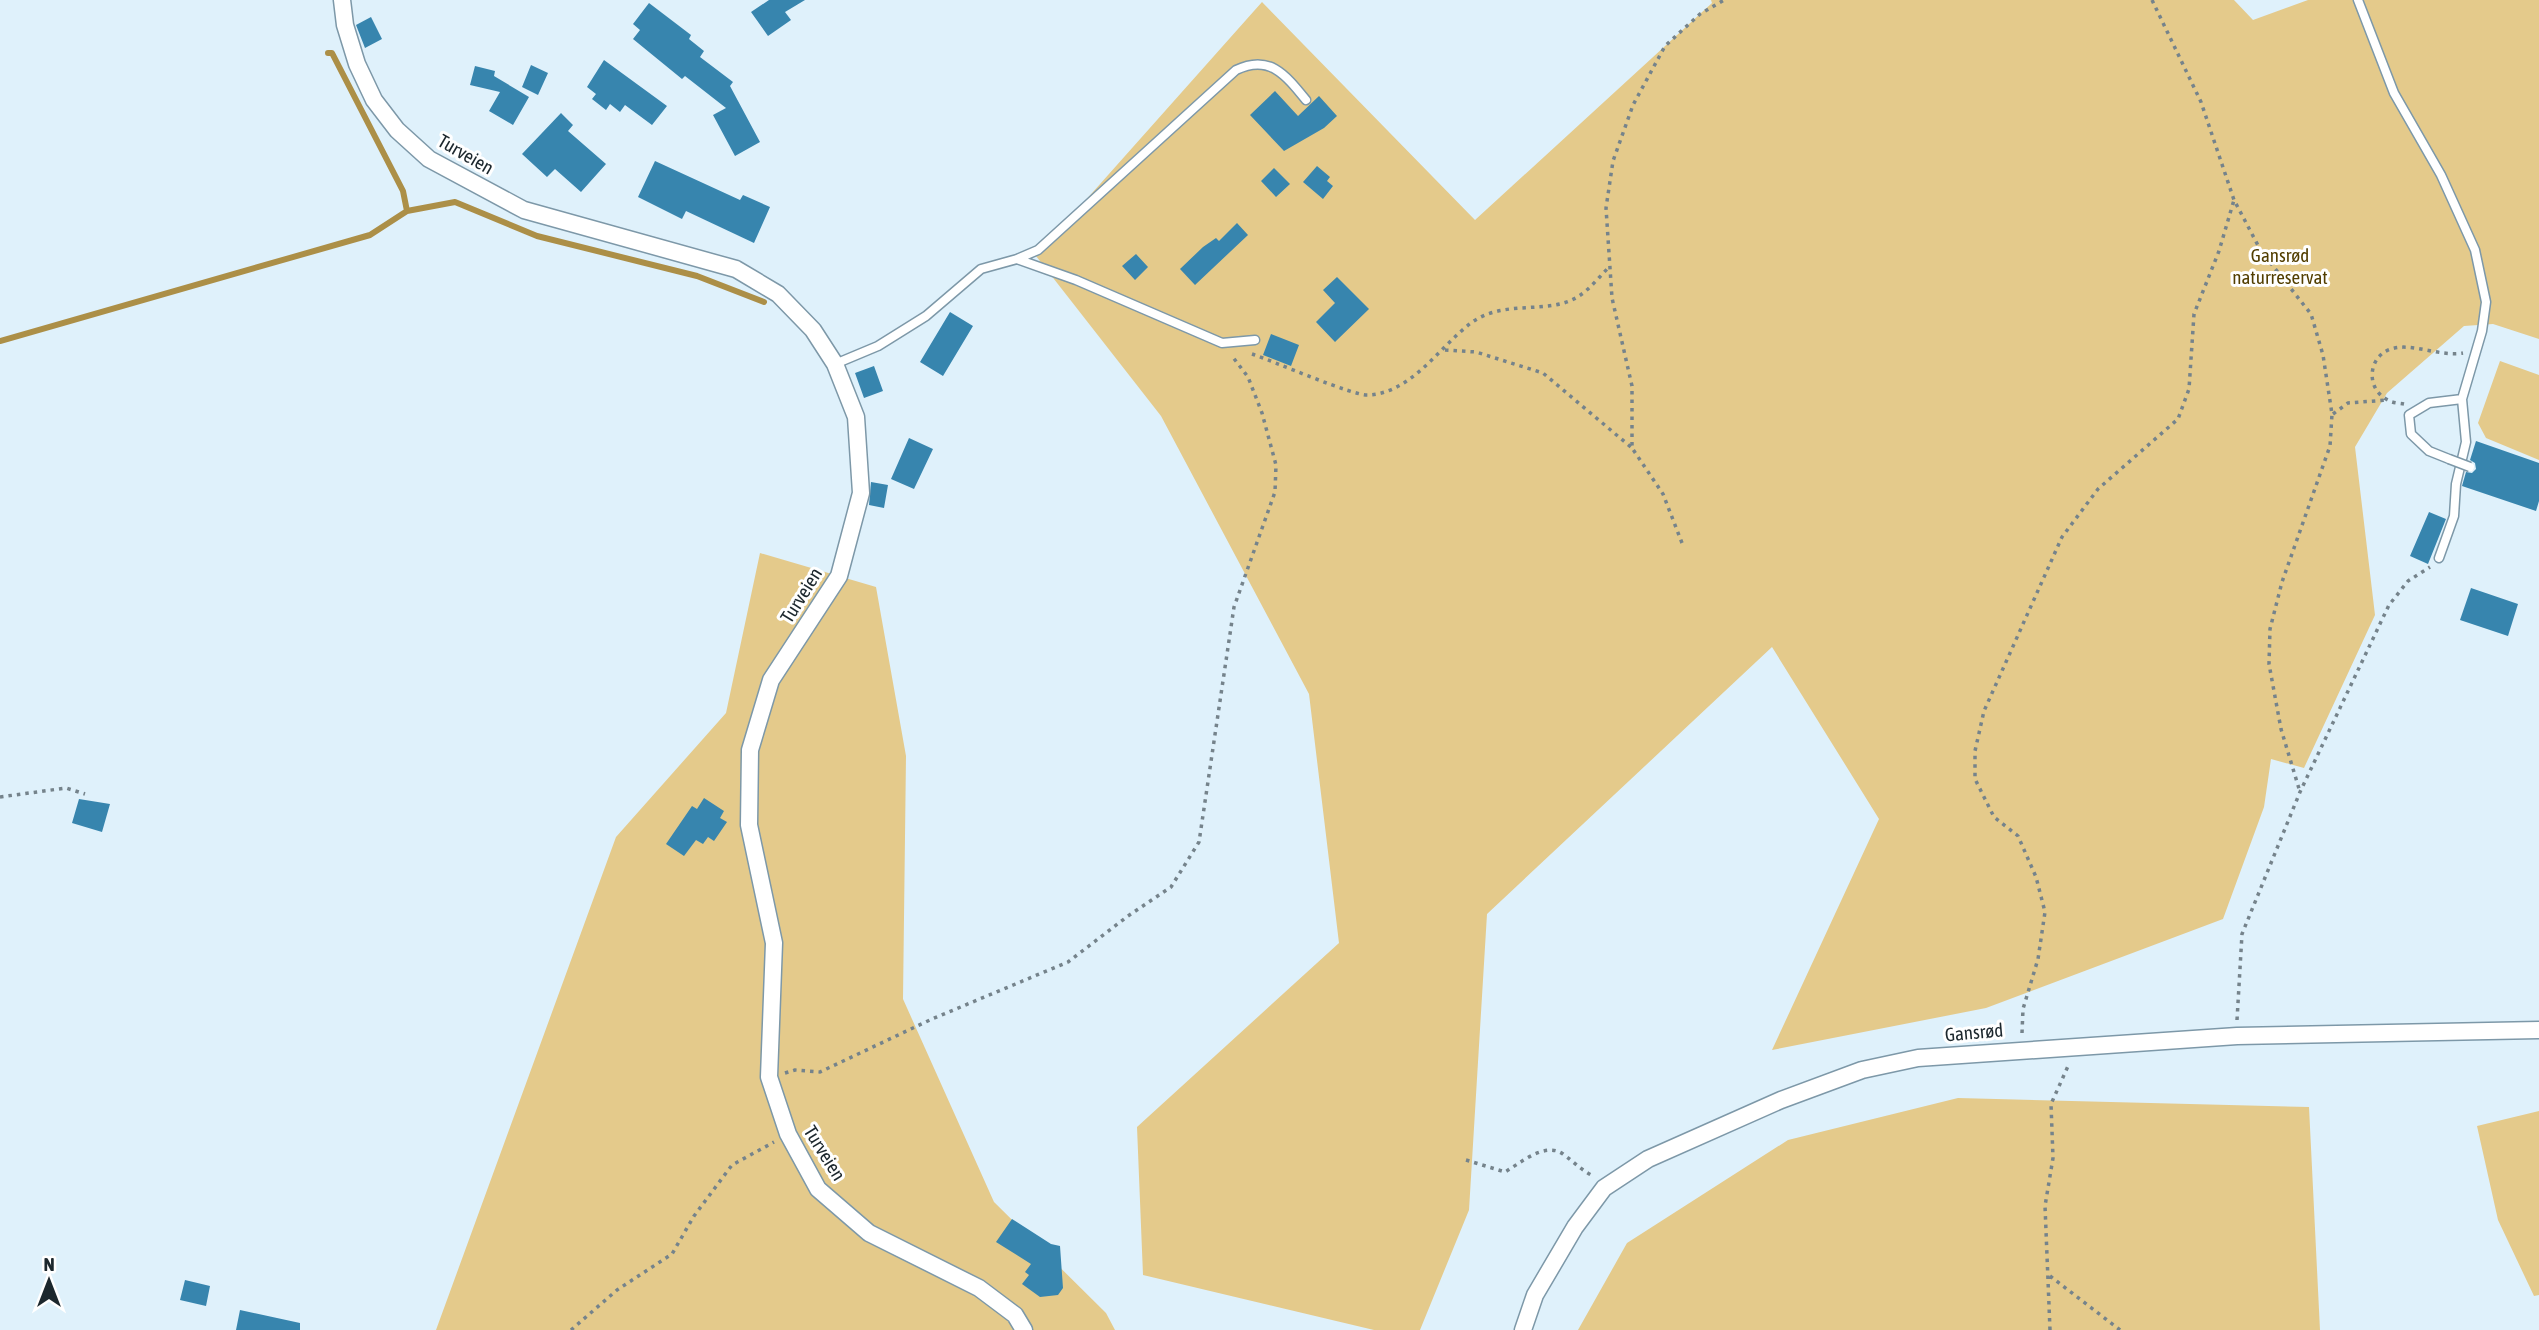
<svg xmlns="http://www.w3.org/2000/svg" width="2539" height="1330" viewBox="0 0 2539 1330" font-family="'Asap Condensed',sans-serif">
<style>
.green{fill:#e4ca8b}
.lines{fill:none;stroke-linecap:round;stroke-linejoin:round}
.stream{stroke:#ac8f47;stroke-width:6}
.building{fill:#3785ae}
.lane-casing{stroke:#7d98a8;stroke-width:11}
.street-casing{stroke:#7d98a8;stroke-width:19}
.path{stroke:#75838b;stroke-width:3.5;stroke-dasharray:3.5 5;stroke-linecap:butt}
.lane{stroke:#fff;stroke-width:8}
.street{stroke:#fff;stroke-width:16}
.lane-bridge-casing{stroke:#7d98a8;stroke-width:11;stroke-linecap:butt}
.lane-bridge{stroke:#fff;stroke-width:8}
.labels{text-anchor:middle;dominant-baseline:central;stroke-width:6;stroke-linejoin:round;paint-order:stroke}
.street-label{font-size:19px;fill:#1c272d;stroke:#fff}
.park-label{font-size:19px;fill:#523e00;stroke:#fff}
</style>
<rect width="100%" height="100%" fill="#dff1fb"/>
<path class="green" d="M 1711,0 L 2234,0 L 2253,20 L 2308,0 L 2539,0 L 2539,339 L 2493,324 L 2464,326 L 2387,393 L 2355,447 L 2375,615 L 2304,768 L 2271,759 L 2264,807 L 2223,919 L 1986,1008 L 1772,1050 L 1879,819 L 1772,647 L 1487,914 L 1469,1210 L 1420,1330 L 1374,1330 L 1143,1275 L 1137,1127 L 1339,943 L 1309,694 L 1161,416 L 1036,256 L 1262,2 L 1475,220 L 1712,3 Z
M 2500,361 L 2539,375 L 2539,460 L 2486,438 L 2478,423 Z
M 760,553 L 876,587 L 906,756 L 903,999 L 994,1202 L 1106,1313 L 1115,1330 L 436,1330 L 616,837 L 726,713 Z
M 1958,1098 L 2309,1107 L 2320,1330 L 1578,1330 L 1627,1243 L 1788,1140 Z
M 2539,1111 L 2539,1295 L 2534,1296 L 2498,1220 L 2477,1126 Z"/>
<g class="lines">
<path class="stream" d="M 328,53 L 332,53 L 403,191 L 407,211
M 0,341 L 370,235 L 407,211 L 455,202 L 537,236 L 697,276 L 764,302"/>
</g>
<path class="building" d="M 769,0 L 805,0 L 785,12 L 791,20 L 768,36 L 751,12 Z
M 649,3 L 691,35 L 689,39 L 704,51 L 700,57 L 733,82 L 730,86 L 760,142 L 735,156 L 713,115 L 726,108 L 685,76 L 682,79 L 633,39 L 640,30 L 633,24 Z
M 371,17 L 382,39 L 365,48 L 356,25 Z
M 604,60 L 667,106 L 652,125 L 625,105 L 620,112 L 610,104 L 606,110 L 592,99 L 596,94 L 587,87 Z
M 531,65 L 548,73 L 538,95 L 522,87 Z
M 475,66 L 495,71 L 494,76 L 529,97 L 513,125 L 489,111 L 500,92 L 470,85 Z
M 1275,91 L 1298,116 L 1319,96 L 1337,116 L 1324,128 L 1284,151 L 1250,115 Z
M 561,113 L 573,125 L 568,131 L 606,164 L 581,192 L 555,169 L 547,177 L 522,154 Z
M 655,161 L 740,200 L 743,195 L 770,207 L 754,243 L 686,211 L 682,219 L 638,197 Z
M 1317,166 L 1330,177 L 1327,181 L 1333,186 L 1323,199 L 1303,182 Z
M 1274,168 L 1290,184 L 1276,197 L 1261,181 Z
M 1237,223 L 1248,235 L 1195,285 L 1180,269 L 1203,247 L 1216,238 L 1219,241 Z
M 1136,254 L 1148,267 L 1135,280 L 1122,266 Z
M 1337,277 L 1369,309 L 1335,342 L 1316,322 L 1335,303 L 1323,290 Z
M 950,312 L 973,326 L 943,376 L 920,362 Z
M 1271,334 L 1299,345 L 1291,366 L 1263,355 Z
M 874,366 L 883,391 L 864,398 L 855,373 Z
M 909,438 L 933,449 L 914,489 L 891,479 Z
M 2476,441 L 2539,463 L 2539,501 L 2536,511 L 2462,486 L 2466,472 L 2472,473 L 2476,469 L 2475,463 L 2470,460 Z
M 871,482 L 888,485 L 884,508 L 869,505 Z
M 2429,512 L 2446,519 L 2428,564 L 2410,556 Z
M 2471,588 L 2518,604 L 2508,636 L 2460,620 Z
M 704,798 L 724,811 L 720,818 L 727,822 L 714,841 L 708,837 L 703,844 L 696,840 L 684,856 L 666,844 L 692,806 L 697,809 Z
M 79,799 L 110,804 L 102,832 L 72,823 Z
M 1012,1219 L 1051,1244 L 1060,1246 L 1063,1288 L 1058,1295 L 1040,1297 L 1022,1284 L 1029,1275 L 1025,1272 L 1031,1264 L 996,1242 Z
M 185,1280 L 210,1286 L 206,1306 L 180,1300 Z
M 240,1310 L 300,1323 L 300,1330 L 236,1330 Z"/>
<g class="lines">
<g class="lane-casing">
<path id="lane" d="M 2358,0 L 2394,93 L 2441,175 L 2475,250 L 2486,302 L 2482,331 L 2462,399 L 2466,442 L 2456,484 L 2454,516 L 2439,558
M 1017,259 L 1038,250 L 1236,70 C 1269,54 1285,74 1306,100
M 835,364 L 878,346 L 926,316 L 981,269 L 1017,259 L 1076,280 L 1222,343 L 1255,340
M 2449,459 L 2429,451 L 2411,434 L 2409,415 L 2429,403 L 2462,399"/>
</g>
<g class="street-casing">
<path id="street" d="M 342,0 L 345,25 L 357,64 L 374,100 L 397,130 L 429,159 L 524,210 L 736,269 L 778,294 L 813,330 L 835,364 L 856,417 L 861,493 L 839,576 L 771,680 L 750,750 L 749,825 L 774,943 L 769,1077 L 788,1134 L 818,1189 L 869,1233 L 979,1288 L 1015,1315 L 1024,1330
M 1523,1330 L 1535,1295 L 1575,1227 L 1604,1188 L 1648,1159 L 1781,1100 L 1862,1070 L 1918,1058 L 2237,1036 L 2539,1030"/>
</g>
<path class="path" d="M 2152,0 L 2201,102 L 2234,200 L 2261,251 L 2311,314 L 2323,355 L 2332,414 L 2330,446 L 2282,582 L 2270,629 L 2269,664 L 2281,729 L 2300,792
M 1445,350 L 1476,352 L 1543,373 L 1632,448
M 1252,354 C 1273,361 1353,396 1368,395 C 1412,393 1439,347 1471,323 C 1505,298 1549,316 1579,296 C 1590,289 1600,276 1610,266
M 2404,404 C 2399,403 2392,403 2388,400 C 2365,389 2368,356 2391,349 C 2411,342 2439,357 2463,353
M 2333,414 L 2348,403 L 2387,400
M 1682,543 L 1663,494 L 1632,448 L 1632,386 L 1612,298 L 1606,208 L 1613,161 L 1633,105 L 1665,46 L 1700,14 L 1724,0
M 0,797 L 66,788 L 85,794
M 2237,1020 L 2242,934 L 2300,792 L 2389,605 L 2408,581 L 2430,567
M 2022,1033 L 2023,1009 L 2038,959 L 2045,912 L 2036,877 L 2018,836 L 1994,817 L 1975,779 L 1975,751 L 1984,711 L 2062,537 L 2098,489 L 2178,419 L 2189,389 L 2194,314 L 2219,251 L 2234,200
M 785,1073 L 795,1070 L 820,1072 L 932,1019 L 1068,962 L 1128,916 L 1171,887 L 1199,842 L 1234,607 L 1275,492 L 1276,465 L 1262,413 L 1248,377 L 1232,356
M 1466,1160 L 1505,1172 C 1519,1164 1545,1141 1563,1154 C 1574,1162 1581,1170 1593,1176
M 2050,1276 L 2120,1330
M 571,1330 L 617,1290 L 672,1254 L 694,1216 L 732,1165 L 774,1142
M 2050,1330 L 2045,1206 L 2053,1158 L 2051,1104 L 2069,1064"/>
<use href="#lane" class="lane"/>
<use href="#street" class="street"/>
<g class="lane-bridge-casing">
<path id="lane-bridge" d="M 2449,459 L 2470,467"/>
</g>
<use href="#lane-bridge" class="lane-bridge"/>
</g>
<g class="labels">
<g class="street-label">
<text transform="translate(466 154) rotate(30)">Turveien</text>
<text transform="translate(801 595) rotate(-58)">Turveien</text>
<text transform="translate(1974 1032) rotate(-5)">Gansrød</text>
<text transform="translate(825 1153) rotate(58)">Turveien</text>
</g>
<g class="park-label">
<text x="2280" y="255">Gansrød<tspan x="2280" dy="22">naturreservat</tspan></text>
</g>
</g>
<g transform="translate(49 1281)" stroke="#ffffff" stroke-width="5" paint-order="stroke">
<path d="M0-5L12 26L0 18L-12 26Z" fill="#1c272d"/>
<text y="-10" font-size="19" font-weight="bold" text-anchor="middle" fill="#1c272d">N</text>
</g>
</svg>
